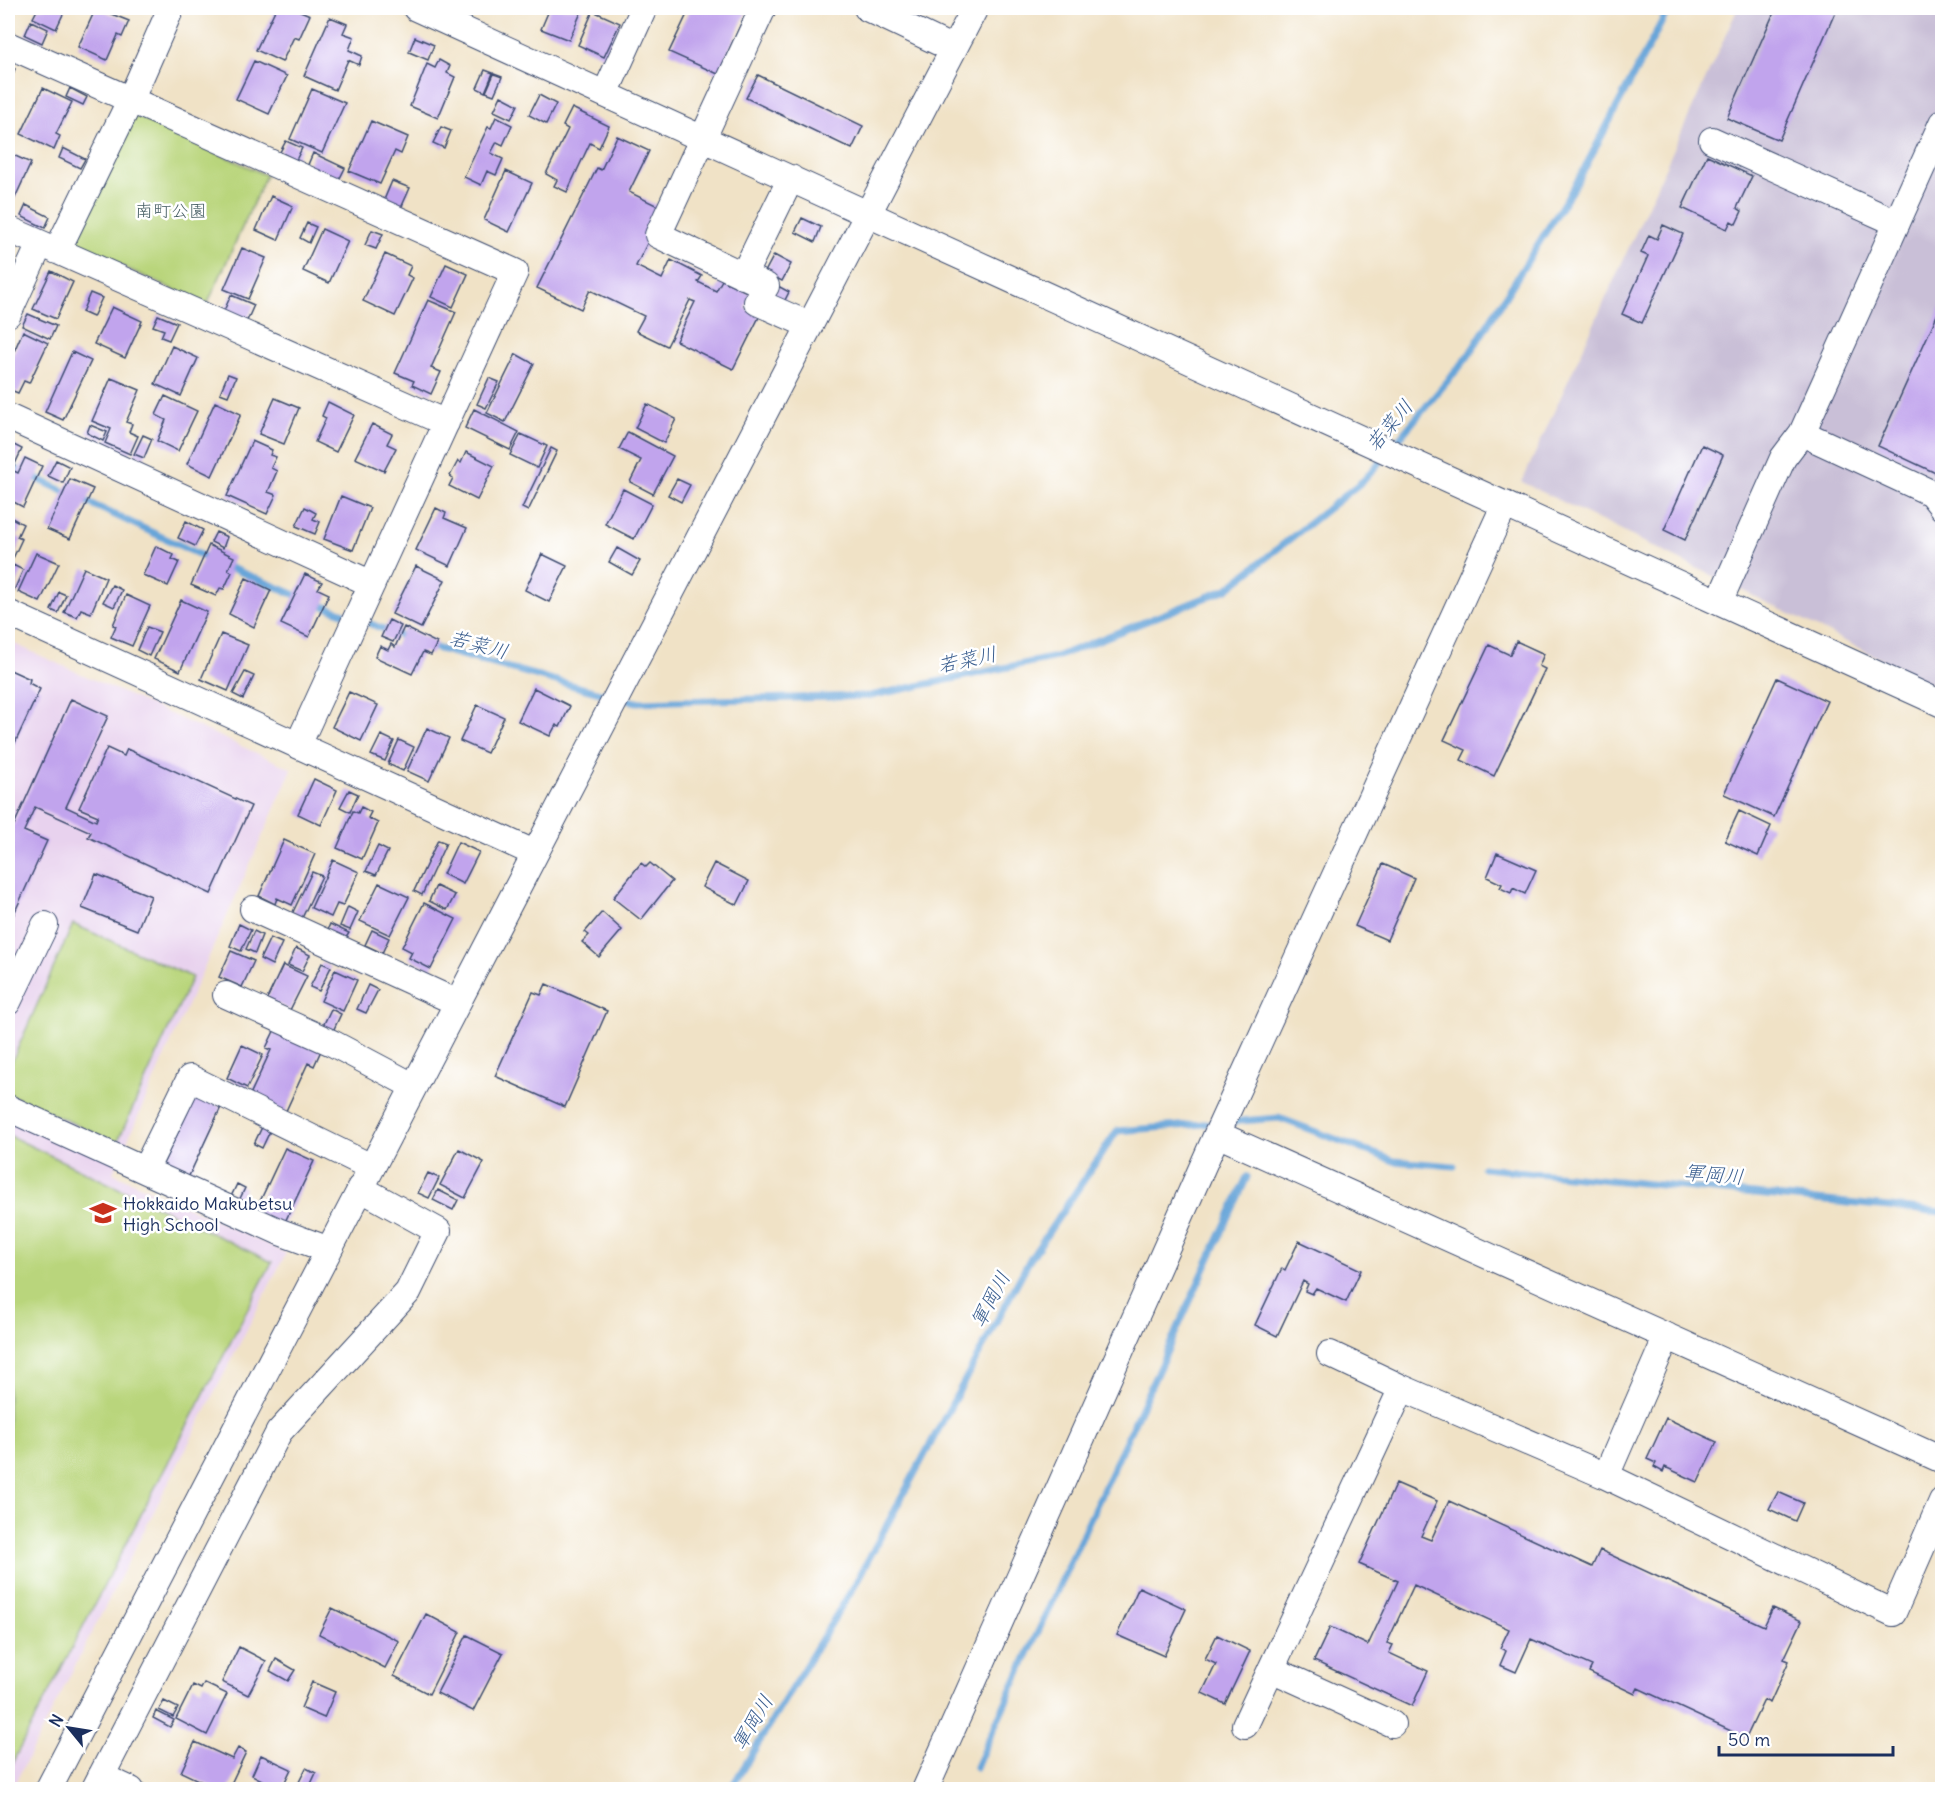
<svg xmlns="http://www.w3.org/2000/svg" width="1950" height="1797" viewBox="0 0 1950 1797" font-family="Delius,'Klee One',sans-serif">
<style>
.built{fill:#e8d2ee}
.industrial{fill:#c9bfd7}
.green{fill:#b9d57b;stroke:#6a826c;stroke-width:1.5}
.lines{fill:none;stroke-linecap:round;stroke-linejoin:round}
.stream{stroke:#68a5d9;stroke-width:7}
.building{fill:#c1a4ed}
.minor-casing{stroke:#3b4a6e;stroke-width:28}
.minor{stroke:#fff;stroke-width:26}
.labels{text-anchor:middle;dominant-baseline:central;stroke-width:5;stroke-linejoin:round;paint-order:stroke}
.park-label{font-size:18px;fill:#4a6167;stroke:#fff}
.poi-label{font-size:18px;fill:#1b2f5e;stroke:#fff;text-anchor:start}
.water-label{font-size:20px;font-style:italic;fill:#3a5e8f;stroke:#fff}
</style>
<rect width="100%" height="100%" fill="#fff"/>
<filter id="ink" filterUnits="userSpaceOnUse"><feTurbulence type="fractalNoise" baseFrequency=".0167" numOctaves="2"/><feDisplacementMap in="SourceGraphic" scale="12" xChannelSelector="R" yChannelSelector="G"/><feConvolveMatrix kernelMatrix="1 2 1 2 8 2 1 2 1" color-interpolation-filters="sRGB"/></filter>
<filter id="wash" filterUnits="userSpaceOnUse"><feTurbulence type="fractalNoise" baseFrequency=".008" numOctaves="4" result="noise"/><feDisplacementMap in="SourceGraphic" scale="24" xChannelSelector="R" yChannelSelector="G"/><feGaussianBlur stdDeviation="1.35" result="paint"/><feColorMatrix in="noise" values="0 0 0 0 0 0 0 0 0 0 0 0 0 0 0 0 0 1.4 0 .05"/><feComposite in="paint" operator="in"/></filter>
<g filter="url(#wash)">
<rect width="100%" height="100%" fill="#f0e2c6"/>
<path class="built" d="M 8,641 L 292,769 L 113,1173 L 286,1253 L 12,1789 L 8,1790 Z"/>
<path class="industrial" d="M 1738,8 L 1942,8 L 1942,689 L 1522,482 Z"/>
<path class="green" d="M 135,115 L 266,175 L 207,305 L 75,245 Z
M 73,924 L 192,977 L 117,1143 L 8,1094 L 8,1070 Z
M 8,1135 L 272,1262 L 8,1771 Z"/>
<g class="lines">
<path class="stream" d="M 1391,448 L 1467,358 L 1580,177 L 1669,8
M 8,465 L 211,560
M 221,564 L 303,598
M 316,603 L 350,616
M 361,620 L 406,638
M 428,646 L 611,696
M 622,698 L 636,702 L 870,696 L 1056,657 L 1227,589 L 1364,480 L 1384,457
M 1227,1122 L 1279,1118 L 1394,1161 L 1454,1166
M 1483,1168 L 1942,1212
M 976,1767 L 1247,1177
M 730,1790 L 854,1586 L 1029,1261 L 1117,1131 L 1216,1123"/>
</g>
<g id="blocks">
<path class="building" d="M 38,8 L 66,8 L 56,29 L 33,18 Z
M 96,8 L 129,21 L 122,37 L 118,35 L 107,60 L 78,47 Z
M 276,8 L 293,8 L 310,15 L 299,39 L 294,37 L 282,62 L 256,50 Z
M 550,8 L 583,8 L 569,40 L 541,29 Z
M 690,8 L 748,8 L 718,74 L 669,52 Z
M 1776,8 L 1837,8 L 1779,140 L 1727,118 Z
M 593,11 L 620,23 L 604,57 L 578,45 Z
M 330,17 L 347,24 L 343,33 L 354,37 L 349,50 L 362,56 L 359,65 L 348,60 L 335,90 L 304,76 Z
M 31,21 L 48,29 L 42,43 L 25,35 Z
M 415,37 L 434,45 L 428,60 L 409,52 Z
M 439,60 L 450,66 L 447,73 L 455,77 L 438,118 L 410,106 L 427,64 L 435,68 Z
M 254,61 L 287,76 L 269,114 L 236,99 Z
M 8,66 L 15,69 L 8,87 Z
M 485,70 L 493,73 L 485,92 L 477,88 Z
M 494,74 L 502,77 L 494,95 L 486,92 Z
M 758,75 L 863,126 L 852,149 L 746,98 Z
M 43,88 L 72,102 L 56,134 L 60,136 L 54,150 L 21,134 Z
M 70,88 L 87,97 L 83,105 L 66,97 Z
M 312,89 L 345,103 L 322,153 L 290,139 Z
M 539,95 L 556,104 L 546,124 L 529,115 Z
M 501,96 L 518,105 L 511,119 L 494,111 Z
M 572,108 L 609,126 L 599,148 L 590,143 L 567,192 L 554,186 L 557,180 L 546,174 L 568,129 L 563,126 Z
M 496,117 L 512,125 L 503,145 L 497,142 L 491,153 L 503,159 L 496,175 L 487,171 L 481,185 L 464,177 L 488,127 L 491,128 Z
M 371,121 L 408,137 L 401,154 L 395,151 L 380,184 L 349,171 Z
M 441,127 L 451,131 L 444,148 L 433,143 Z
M 617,136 L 649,151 L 629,192 L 664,209 L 636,266 L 662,279 L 671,260 L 702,276 L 698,282 L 716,291 L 722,280 L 751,294 L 745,308 L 760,315 L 733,369 L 676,341 L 695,302 L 690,300 L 667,346 L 636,331 L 644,316 L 590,290 L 581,309 L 537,288 L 597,168 L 601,170 Z
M 286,141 L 302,148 L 296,160 L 280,152 Z
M 63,148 L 85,159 L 80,168 L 59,158 Z
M 313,153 L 345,168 L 338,182 L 307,167 Z
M 11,154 L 31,163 L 14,200 L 8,197 L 8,160 Z
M 1707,155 L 1752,176 L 1737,208 L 1742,211 L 1736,224 L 1731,221 L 1727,229 L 1682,208 Z
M 506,171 L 532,183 L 509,232 L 484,220 Z
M 392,181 L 410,188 L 401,208 L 384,200 Z
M 271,196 L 293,206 L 278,240 L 256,230 Z
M 26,205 L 50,217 L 45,228 L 21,216 Z
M 802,218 L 821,227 L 815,242 L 795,232 Z
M 307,223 L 316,227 L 309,243 L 300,238 Z
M 1663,225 L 1683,234 L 1642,323 L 1622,314 L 1648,256 L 1641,253 L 1649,235 L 1657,239 Z
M 322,229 L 348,241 L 329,283 L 303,271 Z
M 372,230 L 383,234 L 376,249 L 365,245 Z
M 242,248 L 266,258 L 248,299 L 224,289 Z
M 385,254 L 411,266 L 407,275 L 413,278 L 395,316 L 363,301 Z
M 774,255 L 791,264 L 782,281 L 765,272 Z
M 446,264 L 468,274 L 453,307 L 431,297 Z
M 51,271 L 73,282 L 56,319 L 33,309 Z
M 778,286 L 789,292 L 783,304 L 772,299 Z
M 90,293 L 102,298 L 93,317 L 82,312 Z
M 231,295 L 254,305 L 246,323 L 223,313 Z
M 428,300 L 456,312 L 431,368 L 441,372 L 431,394 L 412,385 L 414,381 L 395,373 Z
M 1942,304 L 1942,476 L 1878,446 Z
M 112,307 L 142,321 L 125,358 L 94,344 Z
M 28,314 L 56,326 L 50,339 L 22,326 Z
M 158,315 L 177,323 L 169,340 L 161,337 L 164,330 L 153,326 Z
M 23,331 L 48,343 L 29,383 L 24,381 L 18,393 L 8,389 L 8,365 Z
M 172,346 L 198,358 L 181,396 L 155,384 Z
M 72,352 L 91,361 L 63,420 L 45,412 Z
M 516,354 L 534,364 L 505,422 L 487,413 Z
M 228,374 L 236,377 L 228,396 L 220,393 Z
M 111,378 L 140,390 L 126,422 L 132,424 L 129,432 L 138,436 L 130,454 L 105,443 L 111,429 L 92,421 Z
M 489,378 L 499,382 L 486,408 L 477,404 Z
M 165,396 L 197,411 L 178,451 L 157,441 L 166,420 L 156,415 Z
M 275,398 L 299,408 L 284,444 L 259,434 Z
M 215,402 L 241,414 L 212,476 L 187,464 Z
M 328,402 L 354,415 L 336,452 L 315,442 L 326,418 L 322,416 Z
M 647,404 L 676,419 L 664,443 L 635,428 Z
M 474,409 L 519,432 L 510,450 L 465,428 Z
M 372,424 L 392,434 L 387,444 L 396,448 L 384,471 L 355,458 Z
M 90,425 L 107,432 L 103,441 L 87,433 Z
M 628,432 L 673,456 L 653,494 L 630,482 L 641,460 L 619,449 Z
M 521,434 L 547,446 L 537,468 L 510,455 Z
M 143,435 L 152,439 L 144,458 L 134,454 Z
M 252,441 L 272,450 L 270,455 L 276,457 L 271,468 L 277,471 L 268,492 L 276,495 L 267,514 L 227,496 Z
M 8,442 L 22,449 L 14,466 L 8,463 Z
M 1702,445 L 1723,455 L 1685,540 L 1664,530 Z
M 551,448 L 557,451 L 528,511 L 522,508 Z
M 466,452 L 494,466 L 477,500 L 449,486 L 453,478 L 450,476 L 458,461 L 461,463 Z
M 25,458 L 42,466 L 23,507 L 8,499 L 8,494 L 13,483 L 9,481 L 14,471 L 18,473 Z
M 56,460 L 70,467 L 63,483 L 48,476 Z
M 70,479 L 93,489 L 70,539 L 47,529 Z
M 677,479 L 690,485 L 681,502 L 668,495 Z
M 623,489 L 652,504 L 634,539 L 605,524 Z
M 341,496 L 370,508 L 353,550 L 324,539 Z
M 305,507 L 316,513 L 313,519 L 320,522 L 315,534 L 296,526 Z
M 436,508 L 446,513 L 444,518 L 467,528 L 450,566 L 416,550 Z
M 8,516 L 23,524 L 17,537 L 22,539 L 8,569 Z
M 186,521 L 203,530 L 195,546 L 178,538 Z
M 216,532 L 227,537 L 223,548 L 211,542 Z
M 209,545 L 234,557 L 228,570 L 232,572 L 224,589 L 220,588 L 216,596 L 191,585 Z
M 156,546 L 174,555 L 172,559 L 179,562 L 168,586 L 143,575 Z
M 617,548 L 640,561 L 632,575 L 609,562 Z
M 36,553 L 59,563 L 40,602 L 18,592 Z
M 542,554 L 567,566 L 549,602 L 525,590 Z
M 13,565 L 23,570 L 12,595 L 8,593 L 8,577 Z
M 416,566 L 445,580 L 421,628 L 392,614 Z
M 84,568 L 106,578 L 91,613 L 81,609 L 77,617 L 64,612 Z
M 305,574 L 322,582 L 318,589 L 329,594 L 309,637 L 281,624 Z
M 246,578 L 271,590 L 254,627 L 229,614 Z
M 112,585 L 122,590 L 114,607 L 103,602 Z
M 59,592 L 66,595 L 58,613 L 51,610 Z
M 126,595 L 150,606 L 132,646 L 111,637 L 116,626 L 113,625 Z
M 181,600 L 207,612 L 180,671 L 154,659 Z
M 389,620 L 401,626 L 393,642 L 381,637 Z
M 147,627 L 160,632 L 149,656 L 137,650 Z
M 404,627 L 437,643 L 431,655 L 423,652 L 412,674 L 375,657 L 380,646 L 388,650 L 391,644 L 395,647 Z
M 221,634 L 248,645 L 228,691 L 201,679 Z
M 1516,641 L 1544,654 L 1539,666 L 1545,669 L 1494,776 L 1461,760 L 1466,750 L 1444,740 L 1489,645 L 1510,655 Z
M 8,669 L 30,679 L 29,683 L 40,689 L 8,758 Z
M 245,672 L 254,676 L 243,699 L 233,694 Z
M 1777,678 L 1827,701 L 1774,817 L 1724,794 Z
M 534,688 L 570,706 L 560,727 L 556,725 L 550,736 L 518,721 Z
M 349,692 L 378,705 L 361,741 L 332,727 Z
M 71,699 L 108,716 L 66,807 L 96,821 L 98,816 L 79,808 L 107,748 L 124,756 L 127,749 L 251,806 L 211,894 L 88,837 L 91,832 L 35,807 L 24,831 L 47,841 L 8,927 L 8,823 L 14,825 Z
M 477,705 L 504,717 L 487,753 L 460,741 Z
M 427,728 L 449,738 L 429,781 L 407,771 Z
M 381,735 L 394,741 L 385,761 L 371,755 Z
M 399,740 L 414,747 L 403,771 L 388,764 Z
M 314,779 L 337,790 L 321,825 L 298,814 Z
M 349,790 L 358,794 L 350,812 L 340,807 Z
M 361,807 L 371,812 L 368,818 L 378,823 L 362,859 L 337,848 L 353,811 L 358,813 Z
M 1739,811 L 1771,826 L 1758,856 L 1725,841 Z
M 284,840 L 315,854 L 292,905 L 277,898 L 275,904 L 259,896 Z
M 438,840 L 446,843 L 422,895 L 414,891 Z
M 458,842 L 479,852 L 463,884 L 443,874 Z
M 378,846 L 388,851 L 376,875 L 366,871 Z
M 1497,853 L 1536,870 L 1525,894 L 1513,888 L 1511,893 L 1500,888 L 1502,884 L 1487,877 Z
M 333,860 L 359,872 L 343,906 L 337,904 L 331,917 L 311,908 Z
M 641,863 L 646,867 L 650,863 L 672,881 L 641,920 L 613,898 Z
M 714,863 L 749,881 L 737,905 L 702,887 Z
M 1383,864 L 1414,878 L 1387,940 L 1355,926 Z
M 312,872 L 322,876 L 302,918 L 292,914 Z
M 96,874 L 151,896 L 137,930 L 82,908 Z
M 379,883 L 409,897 L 390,935 L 360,921 Z
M 436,886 L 455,895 L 447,910 L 429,901 Z
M 424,903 L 456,919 L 431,969 L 409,958 L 412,952 L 402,947 Z
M 348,907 L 358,912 L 350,930 L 340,926 Z
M 602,912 L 622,930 L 599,957 L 582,942 L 589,935 L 585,932 Z
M 239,924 L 251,930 L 241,951 L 230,946 Z
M 330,924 L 349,933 L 344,941 L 326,933 Z
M 372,930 L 389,938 L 382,953 L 365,945 Z
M 254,931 L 262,935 L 255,953 L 246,949 Z
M 270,938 L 282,943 L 272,965 L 260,959 Z
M 296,948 L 310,955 L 302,971 L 288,965 Z
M 231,951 L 254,961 L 242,987 L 219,977 Z
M 322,963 L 331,967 L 319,991 L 310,987 Z
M 283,965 L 307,976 L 290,1010 L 267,999 Z
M 335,970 L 357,980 L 343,1011 L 321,1001 Z
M 546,984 L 607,1011 L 565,1107 L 495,1076 L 533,992 L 541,995 Z
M 368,985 L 378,990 L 366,1013 L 357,1009 Z
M 331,1009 L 341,1014 L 333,1031 L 323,1026 Z
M 277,1025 L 323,1046 L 314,1066 L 308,1063 L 285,1113 L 249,1097 L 271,1050 L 266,1048 Z
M 242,1045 L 263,1055 L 247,1088 L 227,1078 Z
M 196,1095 L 221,1107 L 188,1178 L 162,1166 Z
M 263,1125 L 271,1129 L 262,1148 L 254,1144 Z
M 285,1148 L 314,1161 L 283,1226 L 255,1212 Z
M 459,1149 L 484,1162 L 465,1198 L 440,1185 Z
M 428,1173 L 439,1178 L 429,1198 L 418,1193 Z
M 237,1184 L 245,1188 L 236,1207 L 228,1203 Z
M 438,1190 L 458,1200 L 453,1210 L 433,1200 Z
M 1299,1241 L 1361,1270 L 1346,1302 L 1316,1288 L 1312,1294 L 1305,1291 L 1308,1284 L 1303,1281 L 1277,1336 L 1255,1325 L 1282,1268 L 1285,1270 Z
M 1666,1418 L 1717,1442 L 1698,1482 L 1665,1467 L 1663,1472 L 1654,1467 L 1656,1463 L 1647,1459 Z
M 1396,1483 L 1437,1501 L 1421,1536 L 1431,1540 L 1449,1501 L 1592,1567 L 1600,1550 L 1764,1626 L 1773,1608 L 1802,1621 L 1784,1659 L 1789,1661 L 1770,1703 L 1764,1700 L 1746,1738 L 1638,1688 L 1635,1694 L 1589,1672 L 1592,1666 L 1531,1639 L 1516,1672 L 1500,1665 L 1506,1651 L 1500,1648 L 1509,1629 L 1414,1585 L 1387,1643 L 1393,1645 L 1389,1653 L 1428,1671 L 1412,1706 L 1314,1661 L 1330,1627 L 1368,1645 L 1398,1581 L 1359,1564 Z
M 1778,1492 L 1803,1503 L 1795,1521 L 1769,1509 Z
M 1139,1587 L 1186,1609 L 1164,1656 L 1117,1635 Z
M 332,1608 L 399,1641 L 385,1668 L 319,1634 Z
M 426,1614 L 460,1632 L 429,1694 L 394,1676 Z
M 467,1635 L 503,1653 L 473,1711 L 437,1693 Z
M 1217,1635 L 1250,1651 L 1225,1704 L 1202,1693 L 1216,1664 L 1205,1659 Z
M 239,1647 L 266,1661 L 248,1695 L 222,1682 Z
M 276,1659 L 295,1670 L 288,1681 L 270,1671 Z
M 312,1682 L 335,1692 L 324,1718 L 301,1708 Z
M 204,1683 L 227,1694 L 207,1735 L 176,1719 L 193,1685 L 201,1689 Z
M 164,1701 L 178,1708 L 173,1717 L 159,1710 Z
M 156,1711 L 174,1720 L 170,1727 L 153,1718 Z
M 195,1742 L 232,1759 L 238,1748 L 246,1752 L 228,1790 L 219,1790 L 181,1772 Z
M 261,1755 L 291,1769 L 281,1790 L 257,1790 L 262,1780 L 252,1775 Z
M 306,1768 L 316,1773 L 308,1790 L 299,1790 L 296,1788 Z
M 198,1784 L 210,1790 L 196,1790 Z"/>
</g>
</g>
<g filter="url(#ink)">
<use href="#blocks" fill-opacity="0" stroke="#3b4a6e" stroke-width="1.5"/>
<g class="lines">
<g class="minor-casing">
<path id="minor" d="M 416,8 L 1942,704
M 763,8 L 658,235 L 766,286 L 757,302 L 809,325
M 867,8 L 953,49
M 8,45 L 515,272 L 298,745
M 605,94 L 644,8
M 1712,140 L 1897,223
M 8,229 L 446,423
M 57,251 L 130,101 L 171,8
M 743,276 L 791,178
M 8,314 L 40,244
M 8,417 L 372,584
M 1802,433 L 1931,493 L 1942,507
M 1719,602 L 1783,458 L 1802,433 L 1942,123
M 8,613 L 534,853
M 253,909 L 456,1002
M 226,995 L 332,1043 L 413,1086
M 8,1002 L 45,925
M 8,1108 L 280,1232 L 329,1250
M 1217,1134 L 1942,1460
M 145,1170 L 190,1078 L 371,1167
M 1667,1336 L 1606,1476 L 1893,1613 L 1942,1501
M 1330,1354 L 1402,1388 L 1606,1476
M 1271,1669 L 1392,1724
M 1245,1725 L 1402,1388
M 101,1776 L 131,1790
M 48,1790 L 975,8
M 94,1790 L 279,1432 L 408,1292 L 438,1231 L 360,1188
M 925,1790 L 1217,1134 L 1505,504"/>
</g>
<use href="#minor" class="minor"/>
</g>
</g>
<defs>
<g id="school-bare" transform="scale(2.07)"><path d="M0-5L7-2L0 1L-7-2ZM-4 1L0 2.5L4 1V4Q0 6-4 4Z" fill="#c8321e" stroke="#fff" stroke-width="2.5" paint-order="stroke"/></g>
</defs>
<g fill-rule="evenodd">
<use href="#school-bare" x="103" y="1213"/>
</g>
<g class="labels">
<g class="park-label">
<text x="171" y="210">南町公園</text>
</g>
<g class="poi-label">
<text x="123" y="1203">Hokkaido Makubetsu<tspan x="123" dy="21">High School</tspan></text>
</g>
<g class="water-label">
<text transform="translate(1389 425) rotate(-50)">若菜川</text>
<text transform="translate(479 644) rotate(15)">若菜川</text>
<text transform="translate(967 659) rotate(-12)">若菜川</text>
<text transform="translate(1714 1174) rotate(5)">軍岡川</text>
<text transform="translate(990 1299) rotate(-62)">軍岡川</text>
<text transform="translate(752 1722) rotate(-59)">軍岡川</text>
</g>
</g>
<rect width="1950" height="1797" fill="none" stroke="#fff" stroke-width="30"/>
<g transform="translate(69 1728) rotate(300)" stroke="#ffffff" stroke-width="4.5" paint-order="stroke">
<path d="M0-4.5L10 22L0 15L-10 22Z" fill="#1b2f5e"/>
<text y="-9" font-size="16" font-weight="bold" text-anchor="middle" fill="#1b2f5e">N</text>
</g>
<path d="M1719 1746v9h174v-9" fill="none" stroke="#1b2f5e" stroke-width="3"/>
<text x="1728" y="1746" font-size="18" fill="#1b2f5e" stroke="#ffffff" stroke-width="4.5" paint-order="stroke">50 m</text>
</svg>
